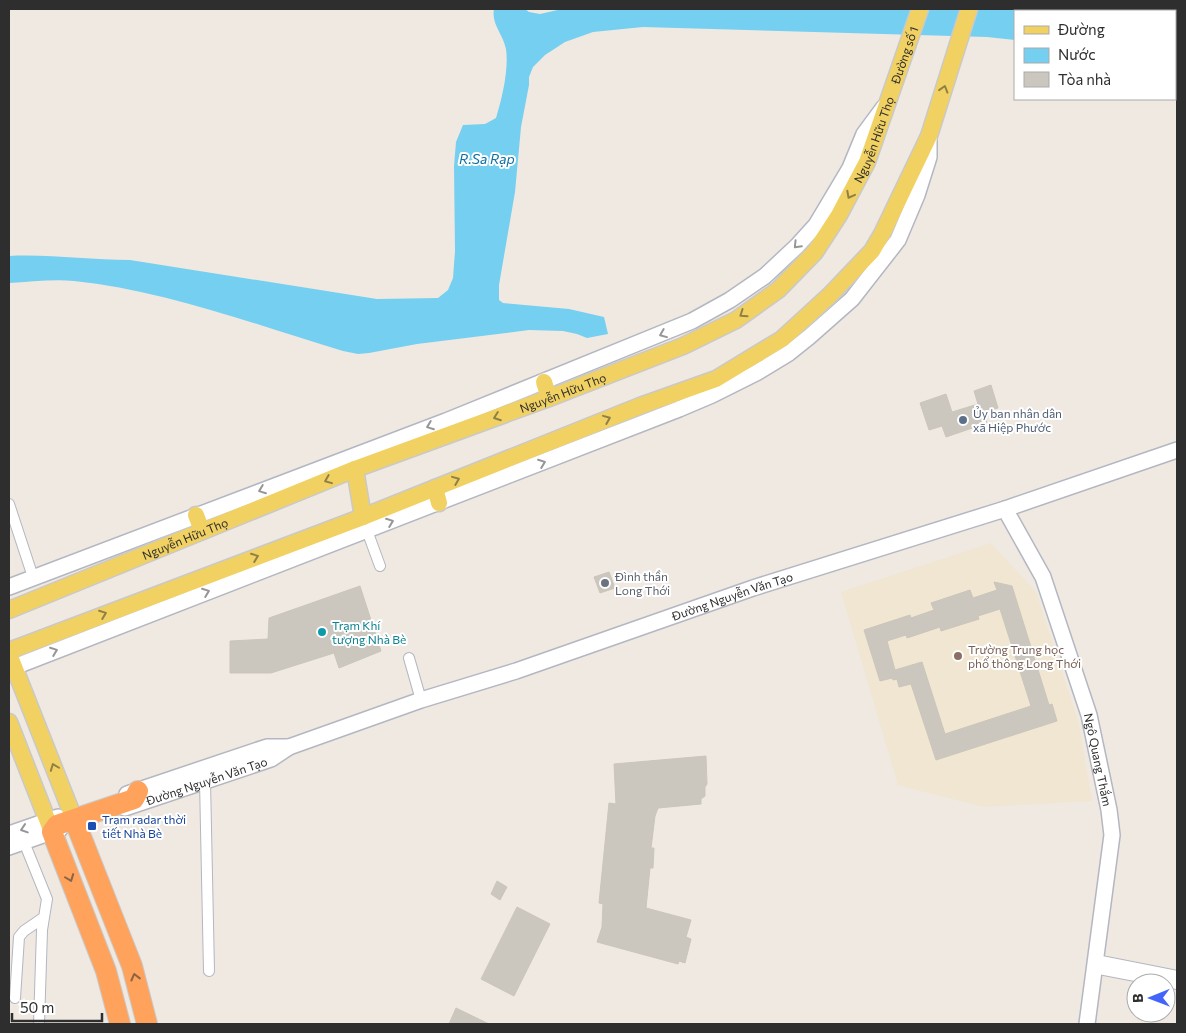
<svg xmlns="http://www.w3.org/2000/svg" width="1186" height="1033" viewBox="0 0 1186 1033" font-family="Commissioner,sans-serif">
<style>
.education{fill:#f0e6d1}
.water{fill:#75cff0}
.building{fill:#cbc7bf;stroke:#cbc5ba;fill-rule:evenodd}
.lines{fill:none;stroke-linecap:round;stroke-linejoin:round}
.street-casing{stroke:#b4b7c1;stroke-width:12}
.secondary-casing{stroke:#b4b7c1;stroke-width:18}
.primary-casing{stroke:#c9c9c9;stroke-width:19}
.highway-casing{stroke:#c9c9c9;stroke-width:22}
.street{stroke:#fff;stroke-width:10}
.secondary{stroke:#fff;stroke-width:15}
.primary{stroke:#f2d163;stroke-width:16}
.highway{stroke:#ffa35c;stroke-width:20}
.oneway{stroke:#908048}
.oneway2{stroke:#969696}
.oneway3{stroke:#8c6343}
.service-dot{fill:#5c6f8a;stroke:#fff;stroke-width:2}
.worship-dot{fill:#6b7280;stroke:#fff;stroke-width:2}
.culture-dot{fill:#0f9aa8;stroke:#fff;stroke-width:2}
.education-dot{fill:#8d6e63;stroke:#fff;stroke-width:2}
.transit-dot{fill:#1a4fb4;stroke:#fff;stroke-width:2}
.labels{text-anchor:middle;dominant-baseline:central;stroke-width:4;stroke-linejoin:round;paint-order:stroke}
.street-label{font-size:12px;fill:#2e2e2e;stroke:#fff}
.service-label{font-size:12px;fill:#4e5e75;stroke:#fff;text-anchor:start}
.worship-label{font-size:12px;fill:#5b616d;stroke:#fff;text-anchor:start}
.culture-label{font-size:12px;fill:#0d838f;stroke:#fff;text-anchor:start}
.education-label{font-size:12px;fill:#785e54;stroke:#fff;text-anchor:start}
.transit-label{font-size:12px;fill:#164399;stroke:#fff;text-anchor:start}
.water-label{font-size:14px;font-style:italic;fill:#0d6fa3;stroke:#fff}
</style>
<rect width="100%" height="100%" fill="#efe9e1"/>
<path class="education" d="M 991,543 L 1036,592 L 1078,720 L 1092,801 L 984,807 L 898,785 L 841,592 Z"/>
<path class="water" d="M 494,9 L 525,9 L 529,12 L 540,14 L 562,9 L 1177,9 L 1177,48 L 1175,48 L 1175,11 L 1015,11 L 1015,40 L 987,37 L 643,27 L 593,32 L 565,42 L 545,55 L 533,67 L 529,77 L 529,85 L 521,127 L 515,192 L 499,285 L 499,300 L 503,303 L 569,309 L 604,317 L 608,334 L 587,338 L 577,334 L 563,331 L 529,330 L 417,344 L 369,353 L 358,354 L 343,351 C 257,325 163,290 74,281 C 53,279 30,282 9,283 L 9,256 C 49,254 89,260 130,260 L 377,299 L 438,298 L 448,290 L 453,278 L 455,251 L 454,166 L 456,142 L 463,125 L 485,124 L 496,118 C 502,99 509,69 506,49 C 503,34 491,24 494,9 Z"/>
<path class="building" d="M 991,385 L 998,408 L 984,412 L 987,423 L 946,437 L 942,426 L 929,430 L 920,403 L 946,394 L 952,412 L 978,404 L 974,391 Z
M 609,572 L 615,588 L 600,593 L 594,577 Z
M 994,582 L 1012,586 L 1049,705 L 1052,704 L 1057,721 L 936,760 L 911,684 L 899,687 L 897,679 L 893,680 L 892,678 L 880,681 L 864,630 L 910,615 L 911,618 L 934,610 L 931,603 L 970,590 L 973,598 L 997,590 ZM 1000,609 L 1031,706 L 945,734 L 922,662 L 895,670 L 887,641 L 906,635 L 907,638 L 940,627 L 941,631 L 979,619 L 978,616 Z
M 360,586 L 381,651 L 339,668 L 334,653 L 271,673 L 230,673 L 230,641 L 268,639 L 269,618 Z
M 706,756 L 707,784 L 705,787 L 705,796 L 701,799 L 701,804 L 658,808 L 655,816 L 651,848 L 654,848 L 653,868 L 650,868 L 646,908 L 691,920 L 686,937 L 691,939 L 685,963 L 679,961 L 678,964 L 597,942 L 602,927 L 603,904 L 599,903 L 609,803 L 616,804 L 614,764 Z
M 497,881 L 507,887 L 500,900 L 491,894 Z
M 517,907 L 550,924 L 514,996 L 481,979 Z
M 456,1008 L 489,1024 L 449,1024 Z"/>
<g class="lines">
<g class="street-casing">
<path id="street" d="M 9,504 L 33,577
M 365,525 L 380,566
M 409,658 L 421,700
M 205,781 L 209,971
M 24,842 L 47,899 L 42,930 L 39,1024
M 1096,960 L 1177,976
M 1094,968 L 1177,984
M 15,998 L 19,937 L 24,931 L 43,918"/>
</g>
<g class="secondary-casing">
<g id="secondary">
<path id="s1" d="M 1005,509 L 1043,577 L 1089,715 L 1109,810 L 1112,835 L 1087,1024"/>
<path d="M 9,587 L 446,421 L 692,321 L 730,300 L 765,276 L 797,246 L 816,225 L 850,168 L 864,134 L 884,107"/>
<path d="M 9,669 L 679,409 L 712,395 L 756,373 L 789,353 L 809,337 L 852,299 L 898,240 L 917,195 L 929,157 L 929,136"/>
<path id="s2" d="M 127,794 L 267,747 L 289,747 L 421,700 L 516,671 L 753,588 L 1005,509 L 1177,450"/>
<path id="s3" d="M 125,808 L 271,759 L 289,747"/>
<path d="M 9,834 L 58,817"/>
<path d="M 9,847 L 60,829"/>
</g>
</g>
<g class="primary-casing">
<g id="primary">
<path d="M 544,382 L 549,398"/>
<path d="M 355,469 L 363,517"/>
<path d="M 435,488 L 439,503"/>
<path d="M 196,515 L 202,531"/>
<path id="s4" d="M 9,610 L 355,469 L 549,398 L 683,346 L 736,320 L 778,290 L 815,252 L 839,215 L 867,162 L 920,9"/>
<path d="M 9,651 L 363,517 L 640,406 L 716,379 L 782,339 L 830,295 L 872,251 L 882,234 L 929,136 L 969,9"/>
<path d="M 9,654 L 76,824"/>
<path d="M 9,722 L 52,832"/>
</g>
</g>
<g class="highway-casing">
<path id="highway" d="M 76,824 L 132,966 L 147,1024
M 120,1024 L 106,971 L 52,832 L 57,825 L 134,799 L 138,791"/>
</g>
<use href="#street" class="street"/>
<use href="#secondary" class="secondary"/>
<use href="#primary" class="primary"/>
<use href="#highway" class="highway"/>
</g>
<defs><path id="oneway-chevron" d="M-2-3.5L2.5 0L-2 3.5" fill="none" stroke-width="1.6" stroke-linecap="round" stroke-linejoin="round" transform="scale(1.25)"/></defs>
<g class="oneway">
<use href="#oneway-chevron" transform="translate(944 89) rotate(-73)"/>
<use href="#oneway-chevron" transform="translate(850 195) rotate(118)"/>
<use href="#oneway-chevron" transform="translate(743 314) rotate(145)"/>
<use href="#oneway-chevron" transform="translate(497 417) rotate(160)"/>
<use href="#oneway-chevron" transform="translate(607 419) rotate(-22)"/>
<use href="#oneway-chevron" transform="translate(328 480) rotate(158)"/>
<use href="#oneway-chevron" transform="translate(456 480) rotate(-22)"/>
<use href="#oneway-chevron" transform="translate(255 557) rotate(-21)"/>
<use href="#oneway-chevron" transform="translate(103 614) rotate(-21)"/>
<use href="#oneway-chevron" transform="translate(54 767) rotate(-111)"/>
</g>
<g class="oneway2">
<use href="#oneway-chevron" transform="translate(797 245) rotate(134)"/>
<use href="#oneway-chevron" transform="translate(663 334) rotate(158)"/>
<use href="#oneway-chevron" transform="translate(430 426) rotate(159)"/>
<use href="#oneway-chevron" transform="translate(542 463) rotate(-21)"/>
<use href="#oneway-chevron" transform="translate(262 490) rotate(159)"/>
<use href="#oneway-chevron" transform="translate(390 522) rotate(-21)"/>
<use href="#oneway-chevron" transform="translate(206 592) rotate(-21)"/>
<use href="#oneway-chevron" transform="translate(54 651) rotate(-21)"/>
<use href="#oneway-chevron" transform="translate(24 829) rotate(162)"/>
</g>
<g class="oneway3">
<use href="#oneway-chevron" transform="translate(70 878) rotate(69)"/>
<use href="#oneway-chevron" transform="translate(135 977) rotate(-104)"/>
</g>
<circle class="service-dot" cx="963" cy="420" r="5"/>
<circle class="worship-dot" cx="605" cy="583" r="5"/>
<circle class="culture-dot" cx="322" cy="632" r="5"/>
<circle class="education-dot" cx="958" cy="656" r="5"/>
<rect class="transit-dot" x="87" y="821" width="10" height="10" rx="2.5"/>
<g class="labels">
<g class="street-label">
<text stroke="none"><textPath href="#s4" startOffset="1105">Đường số 1</textPath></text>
<text stroke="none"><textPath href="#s4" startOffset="1015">Nguyễn Hữu Thọ</textPath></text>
<text stroke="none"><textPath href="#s4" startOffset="595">Nguyễn Hữu Thọ</textPath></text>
<text stroke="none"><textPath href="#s4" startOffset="190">Nguyễn Hữu Thọ</textPath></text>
<text stroke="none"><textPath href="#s2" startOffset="638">Đường Nguyễn Văn Tạo</textPath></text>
<text stroke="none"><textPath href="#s1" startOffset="269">Ngô Quang Thắm</textPath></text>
<text stroke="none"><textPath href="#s3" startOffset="86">Đường Nguyễn Văn Tạo</textPath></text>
</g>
<g class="service-label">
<text x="973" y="413">Ủy ban nhân dân<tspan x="973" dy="14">xã Hiệp Phước</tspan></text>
</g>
<g class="worship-label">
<text x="615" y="576">Đình thần<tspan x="615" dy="14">Long Thới</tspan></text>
</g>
<g class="culture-label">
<text x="332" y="625">Trạm Khí<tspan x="332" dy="14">tượng Nhà Bè</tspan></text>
</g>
<g class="education-label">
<text x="968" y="649">Trường Trung học<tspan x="968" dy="14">phổ thông Long Thới</tspan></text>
</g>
<g class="transit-label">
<text x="102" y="819">Trạm radar thời<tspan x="102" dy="14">tiết Nhà Bè</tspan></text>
</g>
<g class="water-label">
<text x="487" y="158">R.Sa Rạp</text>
</g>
</g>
<rect width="1186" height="1033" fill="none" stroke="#2e2e2e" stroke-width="20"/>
<rect x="1014" y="10" width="162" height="90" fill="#ffffff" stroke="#ababab"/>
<rect x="1024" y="26" width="25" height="8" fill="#f2d163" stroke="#ababab"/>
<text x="1058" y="35" font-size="15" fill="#2e2e2e">Đường</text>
<rect x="1024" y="48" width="25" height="15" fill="#75cff0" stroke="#ababab"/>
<text x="1058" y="60" font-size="15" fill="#2e2e2e">Nước</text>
<rect x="1024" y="72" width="25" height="15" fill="#cbc7bf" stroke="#ababab"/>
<text x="1058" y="85" font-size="15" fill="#2e2e2e">Tòa nhà</text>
<g transform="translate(1151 998) rotate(269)"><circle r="24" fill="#ffffff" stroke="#ababab"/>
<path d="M0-4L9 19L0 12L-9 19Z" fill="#4264fb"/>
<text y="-8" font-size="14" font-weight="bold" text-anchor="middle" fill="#2e2e2e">B</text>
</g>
<path d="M12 1013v8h90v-8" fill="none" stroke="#2e2e2e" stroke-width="2.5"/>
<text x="20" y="1013" font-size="15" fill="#2e2e2e" stroke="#ffffff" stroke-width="4" paint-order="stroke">50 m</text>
</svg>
